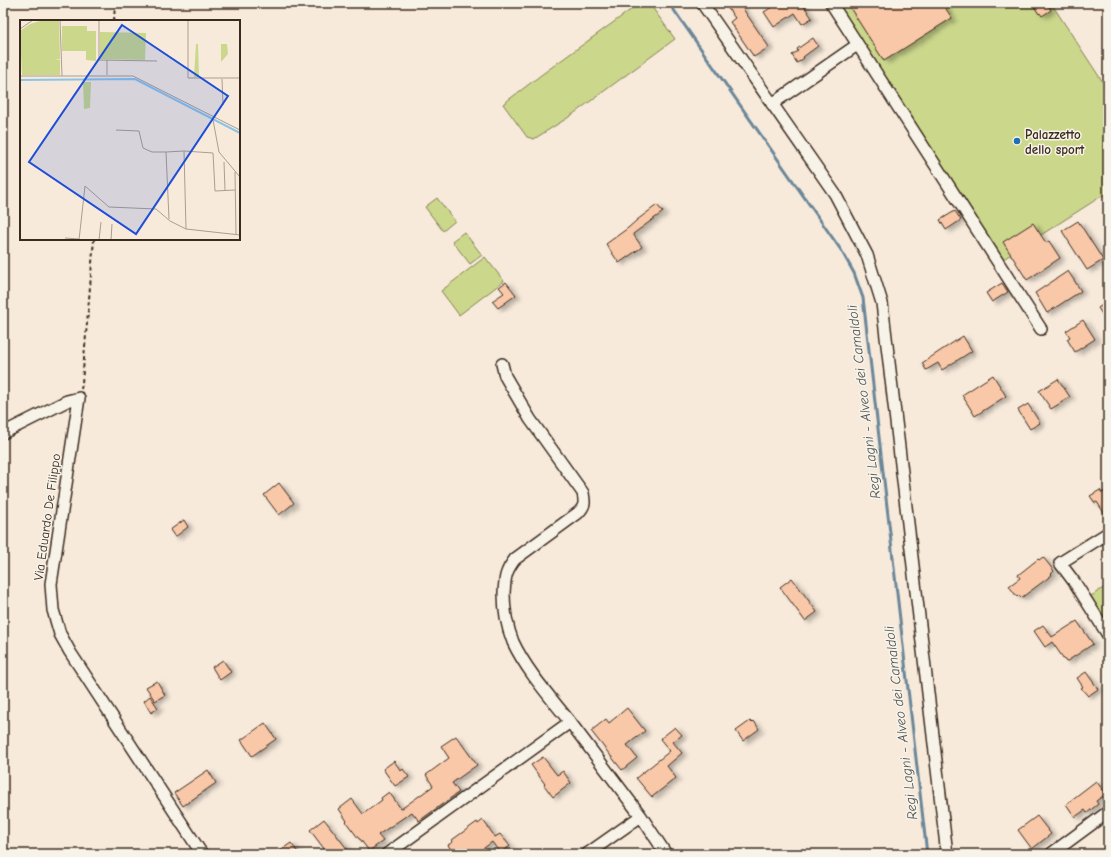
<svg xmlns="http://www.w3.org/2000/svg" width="1111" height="857" viewBox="0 0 1111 857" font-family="'Comic Neue',sans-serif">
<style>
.green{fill:#cbd78b;stroke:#838054}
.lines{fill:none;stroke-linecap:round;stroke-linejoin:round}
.stream{stroke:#6b8698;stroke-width:3}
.building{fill:#f9c8a8;stroke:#3b2a1e;filter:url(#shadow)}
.minor-casing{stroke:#3b2a1e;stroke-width:14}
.path{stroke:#3b2a1e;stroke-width:2;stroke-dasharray:4 3;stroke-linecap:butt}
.minor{stroke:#f7f3e8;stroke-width:11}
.poi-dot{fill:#1f6fb2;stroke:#f7f3e8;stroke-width:1.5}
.labels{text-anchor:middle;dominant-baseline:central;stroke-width:3;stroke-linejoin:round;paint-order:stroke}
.poi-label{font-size:13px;font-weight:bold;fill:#3b2a1e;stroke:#f7f3e8;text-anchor:start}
.street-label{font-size:13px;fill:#3b2a1e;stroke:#f7f3e8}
.water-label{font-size:14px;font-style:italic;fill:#4f5051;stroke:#f7f3e8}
.inset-river{fill:none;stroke:#8bc4ea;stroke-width:2}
.inset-road{fill:none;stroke:#ac9d8f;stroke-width:1}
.view{fill:#1d4ed8;fill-opacity:0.15;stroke:#1d4ed8;stroke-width:2}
.inset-edge{fill:none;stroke:#3b2a1e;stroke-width:2}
</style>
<defs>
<filter id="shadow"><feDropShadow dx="4.5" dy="2.5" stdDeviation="2" flood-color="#0004"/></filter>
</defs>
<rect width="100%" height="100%" fill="#f7eadb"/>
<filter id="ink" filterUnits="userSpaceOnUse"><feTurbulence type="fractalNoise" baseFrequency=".025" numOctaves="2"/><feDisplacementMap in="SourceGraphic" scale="8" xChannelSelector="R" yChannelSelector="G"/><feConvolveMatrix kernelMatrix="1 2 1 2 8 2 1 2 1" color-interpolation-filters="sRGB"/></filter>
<g filter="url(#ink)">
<path class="green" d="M 640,3 L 649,3 L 675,39 L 569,117 L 534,139 L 527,137 L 503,104 L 541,75 Z
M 836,3 L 1051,3 L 1108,90 L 1108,192 L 1002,260 Z
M 437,198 L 455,221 L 443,231 L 425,207 Z
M 464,232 L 482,255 L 470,264 L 452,241 Z
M 485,257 L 504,281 L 459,315 L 441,291 Z
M 1108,585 L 1108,619 L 1105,621 L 1091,596 Z"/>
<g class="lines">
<path class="stream" d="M 669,3 L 841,250 L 854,273 L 863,298 L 927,854"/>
</g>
<path class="building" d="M 724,3 L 739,3 L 769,47 L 754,57 L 730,22 L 735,18 Z
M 778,3 L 802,3 L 812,18 L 802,24 L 795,13 L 774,27 L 764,12 Z
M 847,3 L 942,3 L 952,18 L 884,61 Z
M 1032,3 L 1047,3 L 1051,10 L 1042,16 L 1040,13 L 1039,14 Z
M 813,38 L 818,46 L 803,57 L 804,58 L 797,63 L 792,55 L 798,51 L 797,49 Z
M 657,205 L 663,212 L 633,234 L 642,247 L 619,263 L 606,244 L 628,228 L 637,220 Z
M 955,211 L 961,220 L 946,230 L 940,220 Z
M 1078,221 L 1103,260 L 1087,270 L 1062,231 Z
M 1033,223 L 1046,243 L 1049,241 L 1060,258 L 1027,280 L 1003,242 Z
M 1068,271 L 1081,291 L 1047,313 L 1035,293 Z
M 506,282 L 516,295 L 498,308 L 492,301 L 504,293 L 499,287 Z
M 1002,283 L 1008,292 L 992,302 L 986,293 Z
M 1108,301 L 1108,323 L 1098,308 Z
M 1083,320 L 1095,339 L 1075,352 L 1067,339 L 1070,337 L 1066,331 Z
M 963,336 L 972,351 L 942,370 L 938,363 L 926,370 L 922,363 Z
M 993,375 L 1006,396 L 975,416 L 962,395 Z
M 1058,379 L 1070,397 L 1051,409 L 1039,391 Z
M 1028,404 L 1040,423 L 1030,429 L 1018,410 Z
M 279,483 L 294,503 L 279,515 L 264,495 Z
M 1108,489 L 1108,519 L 1097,502 L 1095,503 L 1090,496 L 1100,490 L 1102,493 Z
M 184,520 L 188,527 L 175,537 L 170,530 Z
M 1043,557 L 1054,571 L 1051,574 L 1052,575 L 1021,598 L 1019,595 L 1017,597 L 1009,586 L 1020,578 L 1018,575 L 1038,559 L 1039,560 Z
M 792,578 L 817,612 L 805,621 L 780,587 Z
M 1077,621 L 1093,644 L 1066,662 L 1052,642 L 1045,647 L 1034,631 L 1043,625 L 1052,637 Z
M 223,660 L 231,672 L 220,680 L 212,667 Z
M 1086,672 L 1098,689 L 1088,696 L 1081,688 L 1083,687 L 1077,678 Z
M 157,681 L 165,695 L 155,701 L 146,687 Z
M 150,696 L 158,708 L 151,713 L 144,701 Z
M 627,708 L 645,731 L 627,745 L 637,758 L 622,770 L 591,731 L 606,719 L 609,723 Z
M 750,721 L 752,723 L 754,721 L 759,729 L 743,741 L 736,731 Z
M 265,723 L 276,739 L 252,756 L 241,740 Z
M 675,727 L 682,735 L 673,742 L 682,753 L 667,766 L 676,778 L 652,797 L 636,778 L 670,751 L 660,739 Z
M 456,736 L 477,765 L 452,783 L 459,792 L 419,821 L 412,812 L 400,820 L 378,835 L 383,841 L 369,851 L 360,839 L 359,839 L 346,822 L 347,821 L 339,809 L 352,799 L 363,814 L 382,800 L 381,798 L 389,792 L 401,809 L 433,786 L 426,775 L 449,758 L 441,746 Z
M 543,757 L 557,775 L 563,771 L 571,783 L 553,797 L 544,785 L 545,784 L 531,765 Z
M 394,761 L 401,771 L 403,769 L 409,777 L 395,786 L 383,769 Z
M 208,770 L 216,783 L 183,806 L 174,793 Z
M 1096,781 L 1106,794 L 1096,801 L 1098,804 L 1087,813 L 1085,810 L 1075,817 L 1066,804 Z
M 1037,816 L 1051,834 L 1032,849 L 1018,830 Z
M 324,819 L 351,854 L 328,854 L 310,830 Z
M 483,820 L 495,837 L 500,834 L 510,846 L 500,853 L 492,842 L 476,854 L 473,850 L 467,854 L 454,854 L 448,845 L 453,842 L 452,840 L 477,822 L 478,824 Z
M 291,843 L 299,854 L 275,854 Z"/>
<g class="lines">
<g class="minor-casing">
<path id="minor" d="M 702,3 L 835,194 L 867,255 L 882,303 L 947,854
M 831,3 L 1041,329
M 772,104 L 857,45
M 502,364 L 505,376 L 530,419 L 583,493 C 585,503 585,506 578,513 L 515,559 C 505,572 505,578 504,593 C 504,609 507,627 513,642 C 526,670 551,698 570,722
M 3,433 L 67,401 L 79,398 L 51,584 L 53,610 L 60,634 L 70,652 L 202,854
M 1108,533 L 1060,563 L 1075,583 L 1108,635
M 641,816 L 666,854
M 387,854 L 570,722 L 641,816 L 587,854
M 1051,854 L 1108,812"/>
</g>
<path class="path" d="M 114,21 L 115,3
M 81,389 L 82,383 L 94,239"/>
<use href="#minor" class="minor"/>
</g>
</g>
<circle class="poi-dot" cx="1017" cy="141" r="4"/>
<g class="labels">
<g class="poi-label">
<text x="1025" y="134">Palazzetto<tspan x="1025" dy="15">dello sport</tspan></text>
</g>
<g class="street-label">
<text transform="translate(47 517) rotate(-82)">Via Eduardo De Filippo</text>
</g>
<g class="water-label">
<text transform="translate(864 402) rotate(-97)">Regi Lagni - Alveo dei Camaldoli</text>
<text transform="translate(901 723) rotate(-97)">Regi Lagni - Alveo dei Camaldoli</text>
</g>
</g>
<g transform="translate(20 20)">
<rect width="220" height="220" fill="#f7eadb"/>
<path d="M 23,0 L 39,0 L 40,39 L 35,39 L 40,40 L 40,55 L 2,55 L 0,11 L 10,4 ZM 42,6 L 67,6 L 67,11 L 76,11 L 76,41 L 66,40 L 66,31 L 42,31 ZM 80,12 L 126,13 L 125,40 L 80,39 ZM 176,24 L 178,24 L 179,57 L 174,57 ZM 201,24 L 207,24 L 208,34 L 201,42 ZM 63,62 L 71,62 L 70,88 L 64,89 Z" fill="#cbd78b"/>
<path class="inset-river" d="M 0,60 L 115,59 L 220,113"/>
<path class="inset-road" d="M 40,0 L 42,56M 79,0 L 79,40 L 137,41M 168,0 L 168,58 L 220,58M 0,9 L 13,0M 87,40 L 87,55M 0,56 L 113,56 L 220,110M 202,59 L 203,85M 193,100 L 199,132 L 220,157M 96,110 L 119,111 L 123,128 L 132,132 L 146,132M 164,131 L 193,133 L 195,171 L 215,170M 204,142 L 205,170M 215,152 L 216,215M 65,166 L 89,187 L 136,189 L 150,201 L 166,209 L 220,215M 149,199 L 146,132 L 164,131 L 166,209M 45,218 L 59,219M 59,220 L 65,166M 79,220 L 81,202M 91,220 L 92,204"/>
<path class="view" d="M 102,5 L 208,76 L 116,214 L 9,142 Z"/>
<rect width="220" height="220" class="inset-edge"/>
</g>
<rect width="1111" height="857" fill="none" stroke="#f7f3e8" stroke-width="16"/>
<rect x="8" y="8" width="1095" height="841" fill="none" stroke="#3b2a1e" stroke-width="1.5" filter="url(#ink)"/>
</svg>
